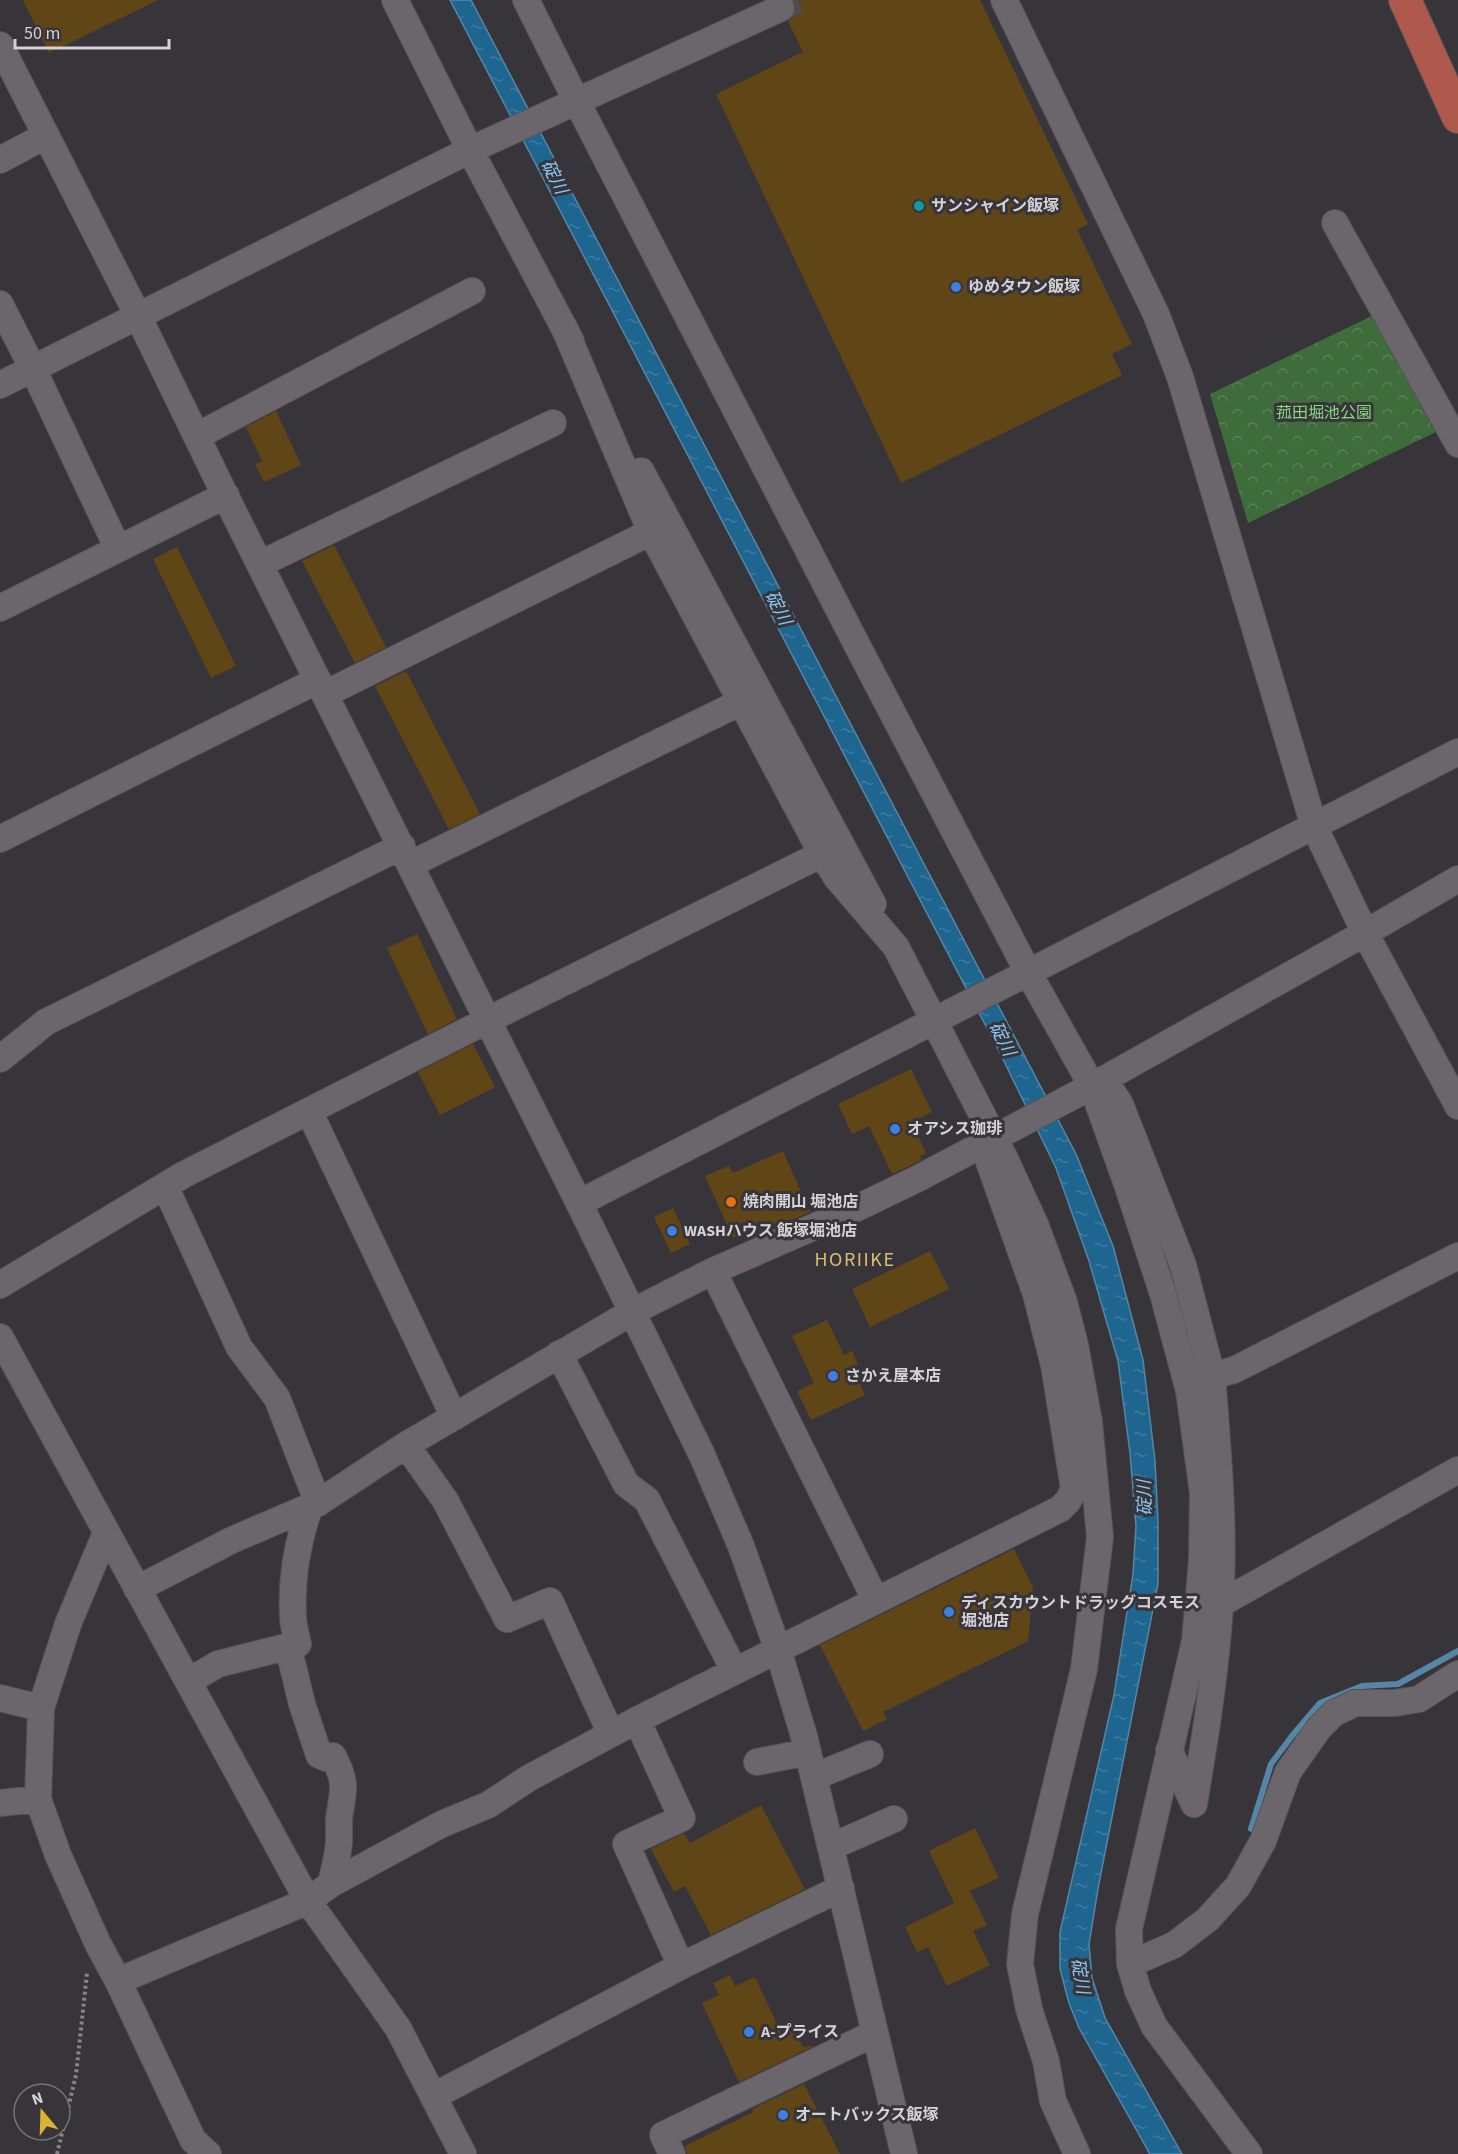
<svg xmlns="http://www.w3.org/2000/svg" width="1458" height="2154" viewBox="0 0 1458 2154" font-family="'Source Sans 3','Noto Sans JP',sans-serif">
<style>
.forest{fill:url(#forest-crowns)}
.water{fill:url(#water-ripples);stroke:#5586a5;stroke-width:1.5}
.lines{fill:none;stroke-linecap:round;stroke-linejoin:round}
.stream{stroke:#5586a5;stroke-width:6}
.building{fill:#604516}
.minor-tunnel{stroke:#4f4d51;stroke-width:26;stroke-dasharray:26 13;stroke-linecap:butt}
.minor-casing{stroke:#565357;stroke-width:28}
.major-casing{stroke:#565357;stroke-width:34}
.path{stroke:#868488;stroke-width:4;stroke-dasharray:3 3;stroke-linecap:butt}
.minor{stroke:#6b666c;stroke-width:26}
.major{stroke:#af594d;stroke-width:32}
.culture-dot{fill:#0f9aa8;stroke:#38353a;stroke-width:2}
.shop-dot{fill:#3f7fe0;stroke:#38353a;stroke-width:2}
.food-dot{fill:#e8710a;stroke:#38353a;stroke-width:2}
.labels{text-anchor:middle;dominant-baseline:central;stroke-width:6;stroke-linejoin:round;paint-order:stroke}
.poi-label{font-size:16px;font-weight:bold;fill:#d4d2d5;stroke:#38353a;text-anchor:start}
.park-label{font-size:16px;fill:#86da7e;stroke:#38353a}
.water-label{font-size:18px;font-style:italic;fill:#88c8f4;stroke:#38353a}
.quarter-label{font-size:20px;letter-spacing:1.5px;fill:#dabe73;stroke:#38353a}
</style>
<defs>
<pattern id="forest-crowns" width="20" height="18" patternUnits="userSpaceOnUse" patternTransform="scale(1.5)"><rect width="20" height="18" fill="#3e6c3a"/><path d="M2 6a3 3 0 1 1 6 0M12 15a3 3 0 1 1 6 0" fill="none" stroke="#598056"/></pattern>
<pattern id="water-ripples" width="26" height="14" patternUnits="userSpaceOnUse" patternTransform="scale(1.5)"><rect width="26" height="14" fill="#1e6690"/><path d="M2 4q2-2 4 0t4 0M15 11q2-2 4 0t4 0" fill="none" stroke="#3e7b9f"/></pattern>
</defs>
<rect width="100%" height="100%" fill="#38353a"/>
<path class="forest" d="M 1378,313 L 1442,429 L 1248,523 L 1210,394 Z"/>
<path class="water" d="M 450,0 L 471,0 L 1076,1154 L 1113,1246 L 1143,1360 L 1155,1461 L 1158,1521 L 1158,1584 L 1099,1883 L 1089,1944 L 1092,1978 L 1105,2018 L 1182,2154 L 1150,2154 L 1079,2028 L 1069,2003 L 1060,1969 L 1060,1932 L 1114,1695 L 1133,1574 L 1136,1526 L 1130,1453 L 1118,1361 L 1089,1261 L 1056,1168 L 1000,1053 Z"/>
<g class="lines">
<path class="stream" d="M 1251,1829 L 1271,1764 L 1292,1736 L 1320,1703 L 1362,1686 L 1398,1684 L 1458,1651"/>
</g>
<path class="building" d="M 23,0 L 158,0 L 49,53 Z
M 793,0 L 980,0 L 1088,224 L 1077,230 L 1132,344 L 1112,354 L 1122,375 L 901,483 L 716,94 L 803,52 L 788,21 L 794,16 L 796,10 Z
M 276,411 L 301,465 L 264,482 L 255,464 L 262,461 L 246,427 Z
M 334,545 L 386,647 L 355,663 L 302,561 Z
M 177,547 L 236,666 L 211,678 L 153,559 Z
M 406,671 L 480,814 L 449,829 L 375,686 Z
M 417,934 L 457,1019 L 428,1034 L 387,948 Z
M 473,1044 L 495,1087 L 440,1115 L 418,1072 Z
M 911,1069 L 932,1112 L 911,1122 L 926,1153 L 920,1156 L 922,1160 L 892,1174 L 869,1126 L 852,1134 L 838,1104 Z
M 783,1151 L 810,1212 L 761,1233 L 758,1227 L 733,1238 L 705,1176 L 729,1166 L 733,1173 Z
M 673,1208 L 690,1244 L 671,1253 L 654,1217 Z
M 930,1251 L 949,1289 L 870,1327 L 852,1289 Z
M 827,1320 L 844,1355 L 852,1351 L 858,1364 L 852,1368 L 865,1395 L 811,1420 L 797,1391 L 814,1383 L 792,1336 Z
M 1014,1549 L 1033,1587 L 1028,1641 L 883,1712 L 887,1719 L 863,1731 L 820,1645 Z
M 761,1805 L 805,1889 L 711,1935 L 685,1886 L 674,1892 L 651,1849 L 684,1833 L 690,1843 Z
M 975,1828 L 999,1878 L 970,1891 L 987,1925 L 973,1931 L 990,1965 L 947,1986 L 928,1947 L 917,1952 L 905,1927 L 954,1903 L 929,1851 Z
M 730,1975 L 735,1986 L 755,1977 L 782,2035 L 795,2029 L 803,2047 L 814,2046 L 739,2082 L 702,2003 L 719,1995 L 713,1983 Z
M 804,2084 L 840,2154 L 687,2154 L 685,2146 L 753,2112 L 752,2109 Z"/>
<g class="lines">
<path class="minor-tunnel" d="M 781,8 L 798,0"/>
<g class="minor-casing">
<path id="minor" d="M 395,0 L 470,150 L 571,341
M 526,0 L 577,102 L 857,645 L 1028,972 L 1092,1086 L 1128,1187 L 1163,1294 L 1189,1391 L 1203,1493 L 1202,1559 L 1195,1641 L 1129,1929 L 1130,1964 L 1138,1991 L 1154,2026 L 1249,2154
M 1004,0 L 1156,314 L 1180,377 L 1314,826 L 1365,933 L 1458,1106
M 0,45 L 138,316 L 228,501 L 579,1203 L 702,1455 L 741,1546 L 778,1650 L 804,1736 L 904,2154
M 0,160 L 45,136
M 1335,223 L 1458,444
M 0,304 L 33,369 L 118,549
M 564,327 L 651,532 L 822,854 L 837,878 L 896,947 L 1005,1159 L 1035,1224 L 1064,1302 L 1075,1345 L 1089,1422 L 1100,1537 L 1084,1669 L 1025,1914 L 1020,1964 L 1029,2009 L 1046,2061 L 1053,2101 L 1077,2154
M 0,385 L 470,150 L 781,8
M 197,436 L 472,291
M 641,471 L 873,904
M 260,564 L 553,423
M 0,608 L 226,495
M 325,694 L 651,532
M 0,839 L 318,680
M 411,864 L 741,702
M 0,1059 L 46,1022 L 402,846
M 1104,1079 L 1120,1104 L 1183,1265 L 1212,1376 L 1234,1370 L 1458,1256
M 309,1111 L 454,1417
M 165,1186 L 239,1347 L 277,1398 L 318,1503
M 579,1203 L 1458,752
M 713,1271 L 876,1601
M 0,1285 L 183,1175 L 488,1020 L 822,854
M 0,1337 L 308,1901 L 398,2028 L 463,2154
M 559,1354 L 626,1484 L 647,1500 L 734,1670
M 406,1445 L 445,1500 L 507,1619 L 550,1601 L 611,1734
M 106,1533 L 68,1624 L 41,1708 L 38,1799 L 58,1855 L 98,1944 L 118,1981 L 193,2140 L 208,2154
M 137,1589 L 232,1540 L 318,1503 L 406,1445 L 632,1312 L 713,1271 L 857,1208 L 919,1178 L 1092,1086 L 1365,933 L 1458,879
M 1220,1604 L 1458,1470
M 288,1646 L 302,1704 L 319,1755 L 326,1758 L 333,1756 C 348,1785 343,1789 339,1819 C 339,1826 339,1834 339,1842 C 338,1856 334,1870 331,1884
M 189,1681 L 218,1664 L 298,1644 C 296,1635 293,1625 293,1616 C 291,1580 298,1540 310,1506
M 0,1698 L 41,1708
M 637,1720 L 682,1818 L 626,1844 L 681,1966
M 1169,1750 L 1194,1804 C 1205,1738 1216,1671 1220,1605 C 1225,1528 1218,1452 1212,1376
M 757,1762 L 808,1752
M 814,1777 L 870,1754
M 0,1803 L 38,1799
M 831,1847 L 894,1819
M 1130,1964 L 1174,1945 L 1208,1919 L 1238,1886 L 1263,1841 L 1288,1772 L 1319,1728 L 1334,1713 L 1355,1703 L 1395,1703 L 1419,1699 L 1458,1674
M 118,1981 L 308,1901 L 331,1884 L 442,1824 L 488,1805 L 529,1778 L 637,1720 L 1060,1509 L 1068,1501 L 1074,1489 L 1054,1365 L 1036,1294 L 983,1145
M 434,2096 L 681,1966 L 841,1888
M 672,2154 L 663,2135 L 875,2033"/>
</g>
<g class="major-casing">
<path id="major" d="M 1405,0 L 1458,117"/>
</g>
<path class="path" d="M 57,2154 L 76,2075 L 87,1973"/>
<use href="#minor" class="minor"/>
<use href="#major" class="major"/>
</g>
<circle class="culture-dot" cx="919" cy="206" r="6"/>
<g class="shop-dot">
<circle cx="956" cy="287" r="6"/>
<circle cx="895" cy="1129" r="6"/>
<circle cx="672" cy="1231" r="6"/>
<circle cx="833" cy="1376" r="6"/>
<circle cx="949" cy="1612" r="6"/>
<circle cx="749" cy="2032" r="6"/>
<circle cx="783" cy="2115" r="6"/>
</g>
<circle class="food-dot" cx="731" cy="1202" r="6"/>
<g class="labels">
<g class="poi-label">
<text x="931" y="206">サンシャイン飯塚</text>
<text x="968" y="287">ゆめタウン飯塚</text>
<text x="907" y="1129">オアシス珈琲</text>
<text x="743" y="1202">焼肉開山 堀池店</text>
<text x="684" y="1231">WASHハウス 飯塚堀池店</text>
<text x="845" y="1376">さかえ屋本店</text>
<text x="961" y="1603">ディスカウントドラッグコスモス<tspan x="961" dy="18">堀池店</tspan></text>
<text x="761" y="2032">A-プライス</text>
<text x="795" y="2115">オートバックス飯塚</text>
</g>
<g class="park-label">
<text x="1324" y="413">菰田堀池公園</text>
</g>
<g class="water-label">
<text transform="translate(554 177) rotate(63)">碇川</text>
<text transform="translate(778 608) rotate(63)">碇川</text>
<text transform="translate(1002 1039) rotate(63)">碇川</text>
<text transform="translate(1145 1498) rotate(-92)">碇川</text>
<text transform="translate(1080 1976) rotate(80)">碇川</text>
</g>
<g class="quarter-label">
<text x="855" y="1260">HORIIKE</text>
</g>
</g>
<g transform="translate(42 2112) rotate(341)"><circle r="28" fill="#38353a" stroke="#767478" stroke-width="1.5"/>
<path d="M0-4.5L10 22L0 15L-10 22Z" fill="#dcb233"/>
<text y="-9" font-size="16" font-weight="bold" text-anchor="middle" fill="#d4d2d5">N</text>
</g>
<path d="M15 39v9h154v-9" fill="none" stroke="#d4d2d5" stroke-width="3"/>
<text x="24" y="39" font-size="18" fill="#d4d2d5" stroke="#38353a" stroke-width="4.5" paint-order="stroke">50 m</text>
</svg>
